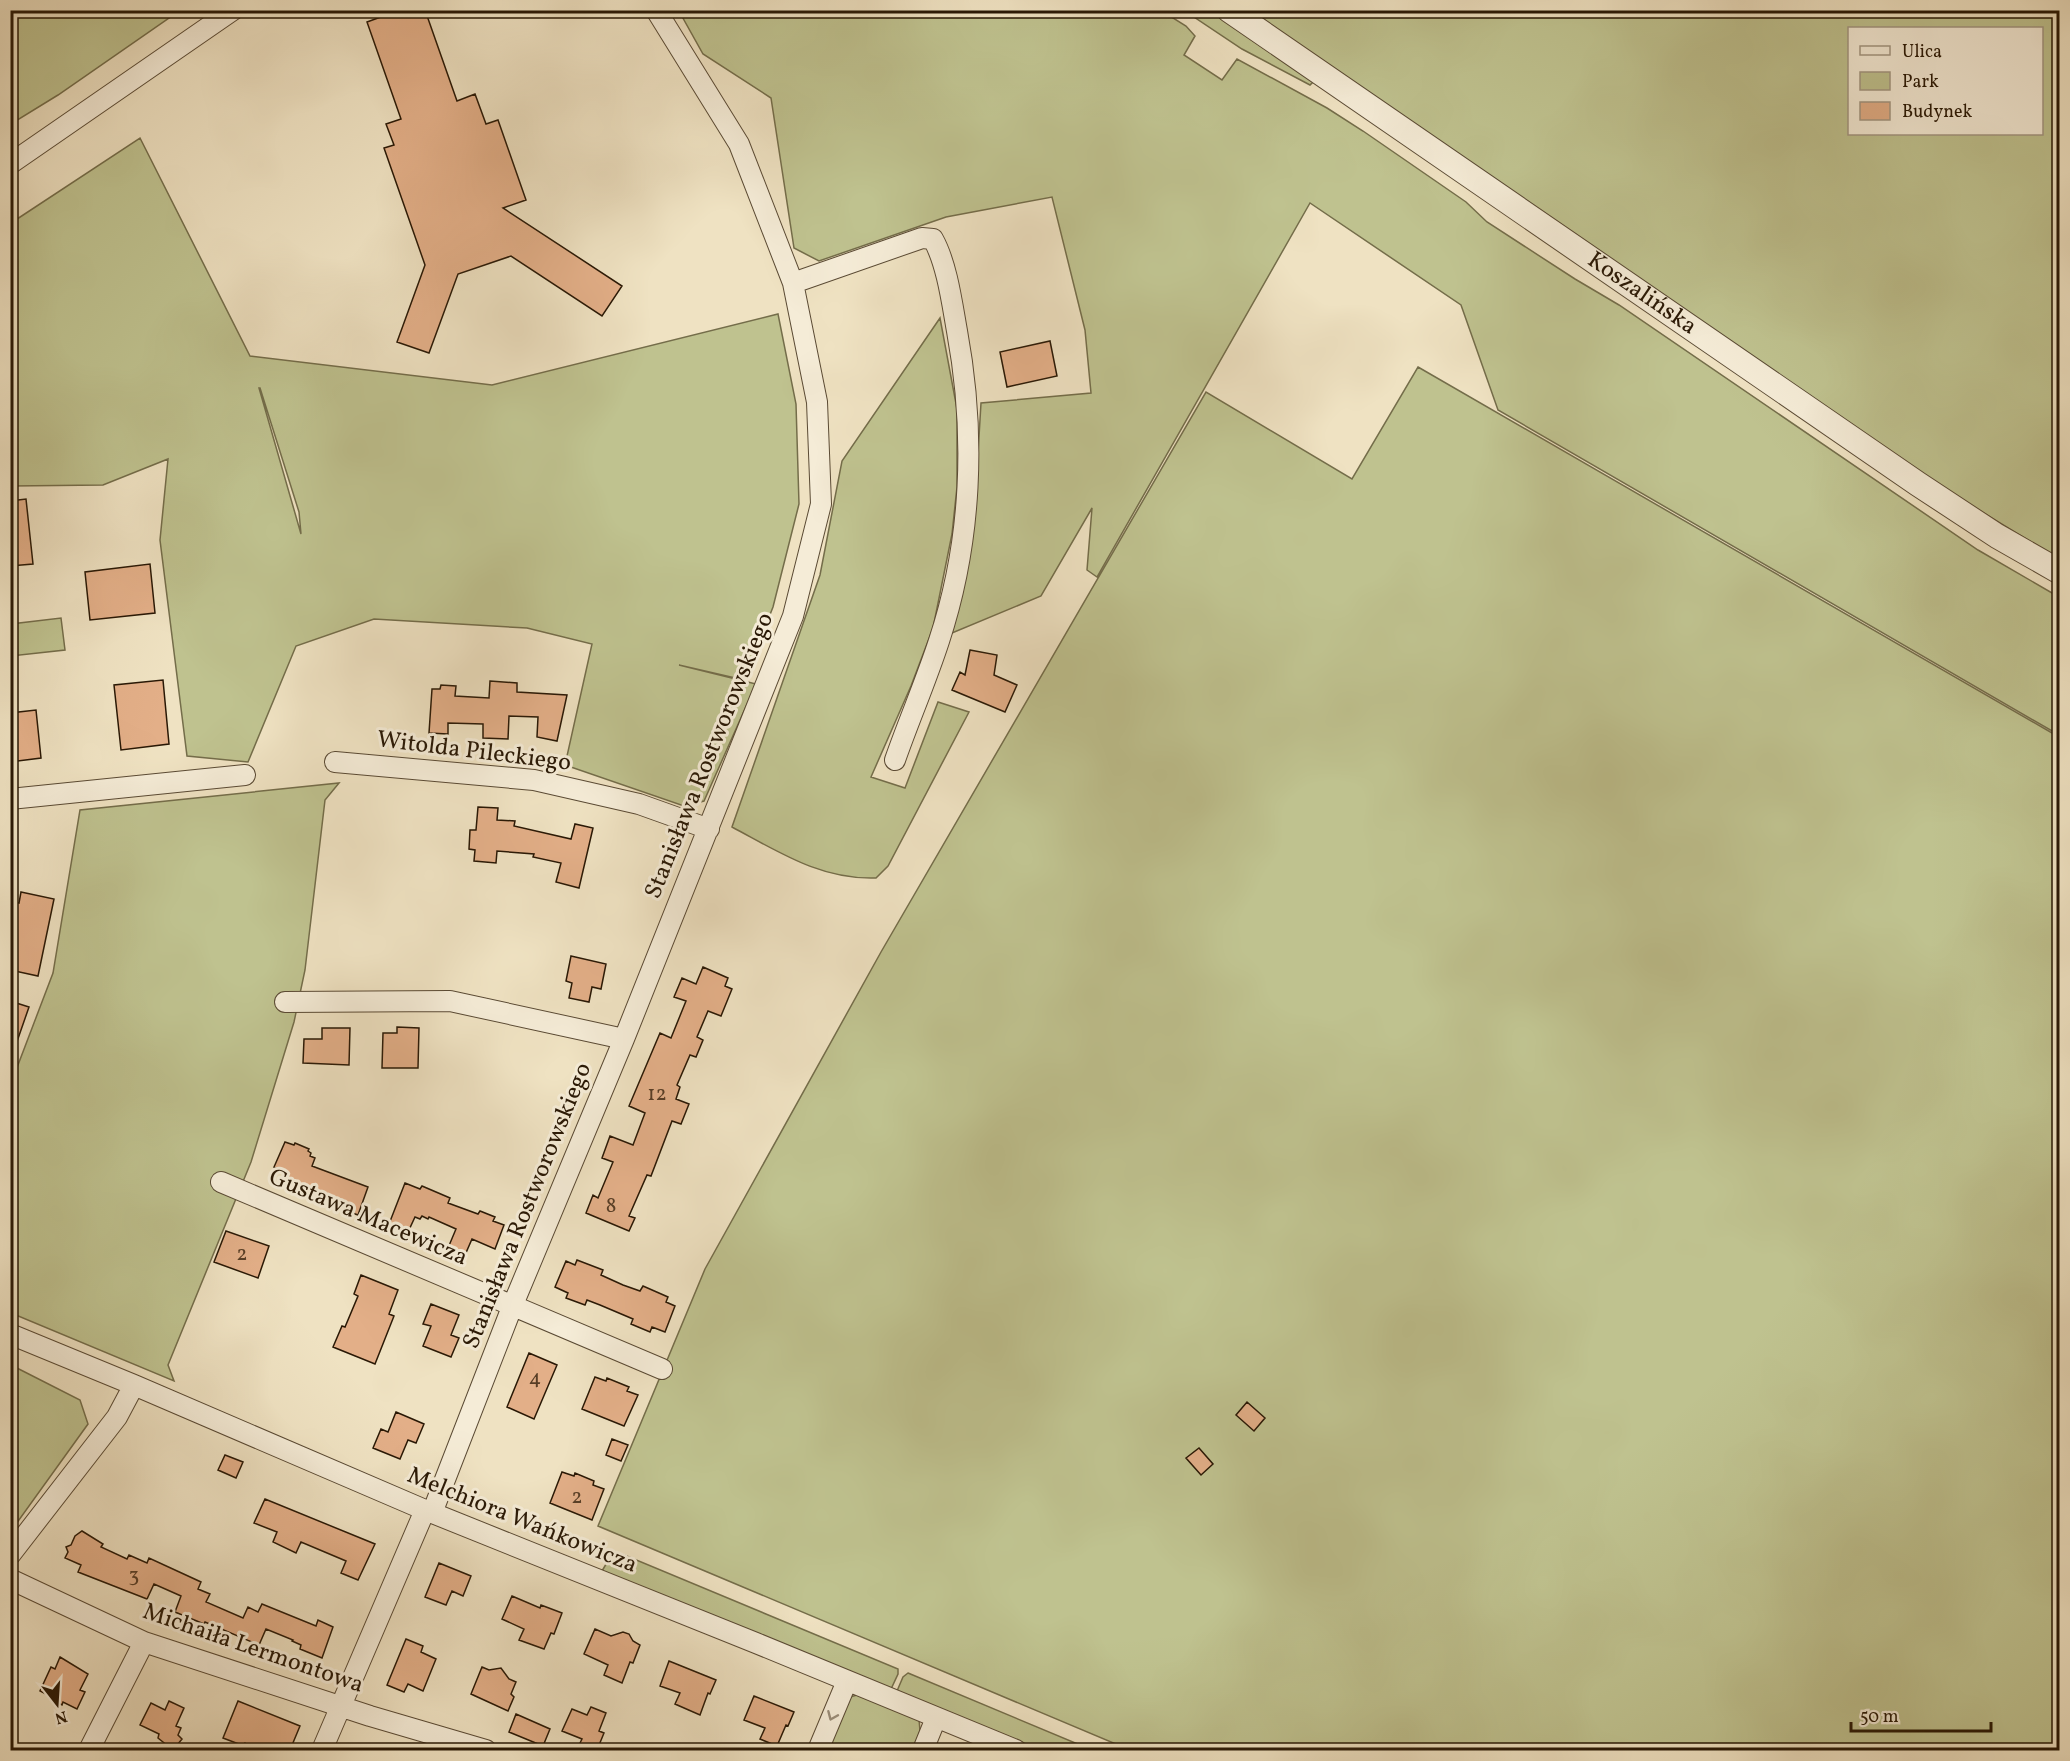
<svg xmlns="http://www.w3.org/2000/svg" width="2070" height="1761" viewBox="0 0 2070 1761" font-family="Vollkorn,serif">
<style>
.green{fill:#bfc28f;stroke:#746d4a;stroke-width:1.5;fill-rule:evenodd}
.building{fill:#e3af88;stroke:#291805;stroke-width:1.5}
.lines{fill:none;stroke-linecap:round;stroke-linejoin:round}
.minor-casing{stroke:#5a4a34;stroke-width:22}
.tertiary-casing{stroke:#5a4a34;stroke-width:26}
.minor{stroke:#f5ecd7;stroke-width:20}
.tertiary{stroke:#f5ecd7;stroke-width:24}
.oneway{stroke:#998d78}
.labels{text-anchor:middle;dominant-baseline:central;stroke-width:6;stroke-linejoin:round;paint-order:stroke}
.number-label{font-size:21px;fill:#583e26}
.street-label{font-size:24px;fill:#291805;stroke:#f5ecd7}
</style>
<rect width="100%" height="100%" fill="#efe2c2"/>
<filter id="stains"><feTurbulence type="fractalNoise" baseFrequency=".00333" numOctaves="4"/><feColorMatrix values="0 0 0 0 .2 0 0 0 0 .09 0 0 0 0 .02 0 0 0 .5 -.17"/></filter>
<radialGradient id="worn" r=".72"><stop offset=".6" stop-color="#630" stop-opacity="0"/><stop offset="1" stop-color="#630" stop-opacity=".3"/></radialGradient>
<path class="green" d="M 11,10 L 179,10 L 179,11 L 58,95 L 11,124 Z
M 679,11 L 1162,11 L 1186,26 L 1195,36 L 1184,55 L 1222,80 L 1237,59 L 1327,108 L 1363,131 L 1466,202 L 1487,222 L 1575,279 L 1619,305 L 1978,550 L 2059,597 L 2059,735 L 1498,410 L 1461,305 L 1310,203 L 1097,577 L 1087,570 L 1092,508 L 1041,596 L 952,633 L 974,521 L 981,403 L 1091,393 L 1085,330 L 1052,197 L 946,217 L 819,261 L 794,248 L 771,98 L 703,54 Z
M 1185,11 L 1210,11 L 1313,82 L 1310,85 L 1242,49 Z
M 1251,11 L 2059,11 L 2059,559 L 1951,493 ZM 1850,28 L 2042,28 L 2042,134 L 1850,134 Z
M 140,138 L 250,356 L 492,385 L 778,314 L 796,404 L 799,504 L 773,607 L 744,680 L 679,665 L 756,684 L 704,801 L 684,806 L 565,765 L 592,644 L 527,628 L 374,619 L 296,646 L 248,762 L 187,756 L 160,540 L 168,459 L 103,485 L 11,486 L 11,223 ZM 260,388 L 299,512 L 301,534 L 259,388 Z
M 940,318 L 957,409 L 957,487 L 952,534 L 933,628 L 911,686 L 871,777 L 905,788 L 938,702 L 969,712 L 888,866 L 876,878 C 821,880 779,852 732,827 L 820,575 L 842,461 Z
M 1418,367 L 2059,737 L 2059,1750 L 1130,1750 L 598,1526 L 705,1269 L 881,952 L 1206,392 L 1352,479 Z
M 61,618 L 65,650 L 11,656 L 11,624 Z
M 339,783 L 325,800 L 305,970 L 294,1022 L 251,1162 L 168,1365 L 174,1381 L 11,1313 L 10,1086 L 53,973 L 80,810 Z
M 11,1365 L 80,1400 L 88,1424 L 11,1531 Z
M 617,1554 L 622,1554 L 898,1669 L 898,1674 L 891,1689 L 602,1571 L 609,1559 Z
M 908,1673 L 1092,1750 L 1041,1750 L 897,1691 L 903,1677 Z
M 857,1695 L 919,1719 L 920,1731 L 913,1750 L 823,1750 L 850,1697 Z"/>
<path class="building" d="M 400,10 L 425,10 L 457,101 L 475,94 L 486,124 L 498,120 L 526,200 L 503,208 L 622,286 L 602,316 L 511,256 L 458,274 L 429,353 L 397,342 L 425,265 L 384,148 L 394,145 L 386,124 L 401,119 L 367,22 Z
M 1050,341 L 1057,376 L 1007,387 L 1000,352 Z
M 26,499 L 33,564 L 10,566 L 10,501 Z
M 150,564 L 155,613 L 90,620 L 85,572 Z
M 970,650 L 997,655 L 994,675 L 1017,685 L 1005,712 L 952,690 L 960,672 L 965,675 Z
M 163,680 L 169,744 L 121,750 L 114,685 Z
M 490,681 L 517,683 L 517,692 L 567,695 L 557,741 L 537,737 L 538,717 L 509,716 L 508,739 L 483,738 L 483,724 L 448,723 L 448,734 L 429,733 L 432,689 L 440,689 L 441,685 L 456,686 L 455,696 L 489,698 Z
M 36,710 L 41,758 L 10,762 L 10,713 Z
M 478,807 L 498,808 L 497,820 L 515,821 L 514,826 L 571,839 L 575,824 L 593,828 L 579,888 L 556,882 L 561,863 L 533,857 L 534,854 L 497,851 L 496,863 L 474,861 L 475,850 L 469,849 L 470,830 L 476,830 Z
M 21,892 L 54,899 L 38,976 L 10,970 L 10,924 L 15,902 L 19,903 Z
M 571,956 L 606,964 L 601,989 L 592,987 L 589,1002 L 569,998 L 572,983 L 566,981 Z
M 703,967 L 728,978 L 725,986 L 732,989 L 721,1016 L 708,1011 L 697,1037 L 703,1040 L 696,1057 L 690,1055 L 677,1085 L 680,1087 L 676,1099 L 689,1104 L 681,1124 L 672,1121 L 651,1176 L 647,1175 L 629,1216 L 635,1218 L 629,1231 L 586,1213 L 593,1195 L 598,1198 L 613,1162 L 602,1158 L 610,1136 L 633,1145 L 645,1113 L 629,1106 L 660,1033 L 671,1038 L 686,1001 L 674,997 L 682,978 L 696,984 Z
M 10,1001 L 29,1007 L 13,1053 L 10,1053 Z
M 397,1027 L 419,1028 L 418,1068 L 382,1068 L 383,1033 L 397,1033 Z
M 322,1028 L 350,1028 L 349,1065 L 303,1063 L 304,1039 L 322,1039 Z
M 285,1142 L 294,1145 L 295,1143 L 309,1149 L 308,1151 L 311,1153 L 310,1156 L 315,1158 L 312,1166 L 368,1187 L 358,1215 L 319,1201 L 322,1195 L 286,1180 L 288,1173 L 274,1167 Z
M 405,1183 L 420,1189 L 422,1186 L 450,1198 L 448,1203 L 478,1214 L 480,1211 L 495,1217 L 493,1221 L 504,1225 L 495,1249 L 472,1239 L 465,1255 L 448,1248 L 456,1229 L 429,1217 L 428,1219 L 422,1216 L 420,1219 L 415,1217 L 408,1232 L 389,1224 Z
M 226,1231 L 269,1246 L 258,1278 L 214,1262 Z
M 577,1260 L 603,1270 L 601,1275 L 623,1285 L 640,1291 L 643,1286 L 668,1297 L 666,1302 L 675,1306 L 665,1332 L 652,1327 L 650,1332 L 631,1324 L 633,1319 L 600,1305 L 587,1300 L 585,1305 L 566,1298 L 568,1293 L 555,1287 L 566,1261 L 575,1265 Z
M 361,1275 L 398,1290 L 389,1314 L 394,1316 L 375,1364 L 333,1347 L 342,1326 L 345,1327 L 358,1296 L 354,1294 Z
M 431,1304 L 459,1315 L 451,1335 L 459,1338 L 451,1357 L 423,1346 L 431,1326 L 423,1324 Z
M 529,1353 L 557,1365 L 534,1419 L 507,1407 Z
M 595,1377 L 606,1381 L 607,1378 L 629,1387 L 627,1391 L 638,1395 L 624,1426 L 582,1409 Z
M 1247,1402 L 1265,1418 L 1254,1431 L 1236,1415 Z
M 396,1412 L 424,1424 L 416,1443 L 408,1440 L 400,1459 L 373,1448 L 381,1429 L 388,1432 Z
M 612,1439 L 628,1445 L 621,1461 L 606,1455 Z
M 1199,1448 L 1213,1464 L 1201,1475 L 1186,1458 Z
M 225,1455 L 243,1462 L 236,1478 L 218,1470 Z
M 562,1472 L 574,1476 L 575,1473 L 594,1481 L 593,1485 L 604,1489 L 592,1520 L 550,1503 Z
M 265,1499 L 375,1544 L 358,1580 L 341,1573 L 346,1561 L 301,1542 L 296,1553 L 273,1542 L 277,1532 L 254,1523 Z
M 82,1531 L 103,1544 L 101,1547 L 127,1559 L 129,1555 L 147,1563 L 149,1558 L 201,1582 L 198,1589 L 210,1594 L 206,1602 L 243,1618 L 248,1607 L 258,1612 L 262,1604 L 316,1626 L 318,1620 L 333,1627 L 322,1658 L 300,1649 L 301,1645 L 292,1641 L 293,1640 L 266,1629 L 259,1645 L 205,1622 L 204,1624 L 175,1612 L 181,1596 L 154,1584 L 147,1599 L 78,1572 L 81,1565 L 65,1558 L 68,1552 L 66,1547 L 71,1545 L 75,1536 Z
M 439,1563 L 471,1576 L 463,1596 L 452,1591 L 446,1605 L 425,1597 Z
M 512,1596 L 540,1608 L 541,1605 L 562,1613 L 554,1634 L 551,1633 L 544,1649 L 519,1640 L 524,1629 L 502,1619 Z
M 595,1629 L 611,1636 L 623,1632 L 629,1634 L 633,1641 L 640,1645 L 633,1663 L 630,1662 L 622,1683 L 604,1675 L 608,1665 L 584,1654 Z
M 406,1639 L 423,1646 L 421,1652 L 436,1659 L 423,1691 L 408,1684 L 404,1692 L 387,1685 Z
M 60,1657 L 88,1674 L 80,1690 L 85,1692 L 77,1709 L 63,1702 L 62,1705 L 49,1698 L 50,1696 L 40,1691 L 51,1667 L 55,1669 Z
M 669,1661 L 716,1680 L 710,1694 L 708,1693 L 700,1715 L 675,1704 L 680,1693 L 660,1686 Z
M 482,1667 L 489,1670 L 501,1668 L 509,1679 L 516,1682 L 511,1694 L 514,1697 L 508,1711 L 471,1694 Z
M 754,1696 L 794,1712 L 788,1726 L 786,1725 L 777,1746 L 760,1739 L 765,1728 L 744,1720 Z
M 169,1701 L 184,1708 L 176,1726 L 181,1728 L 178,1735 L 182,1739 L 173,1750 L 158,1738 L 159,1734 L 140,1725 L 151,1703 L 165,1710 Z
M 238,1701 L 300,1726 L 290,1750 L 257,1750 L 245,1743 L 244,1746 L 223,1738 Z
M 591,1707 L 606,1713 L 599,1731 L 604,1733 L 597,1750 L 580,1743 L 582,1739 L 562,1731 L 572,1709 L 587,1715 Z
M 516,1714 L 550,1729 L 543,1746 L 509,1732 Z"/>
<g class="lines">
<g class="minor-casing">
<path id="minor" d="M 10,164 L 233,10
M 793,283 L 922,238 L 933,239 C 947,264 952,303 957,331 C 976,434 972,541 939,641 C 926,681 909,720 895,760
M 335,762 L 534,780 L 639,804 L 709,829
M 10,799 L 245,775
M 285,1002 L 450,1001 L 624,1039
M 221,1182 L 662,1369
M 10,1334 L 134,1385 L 425,1510 L 756,1643 L 1016,1750
M 432,1513 L 512,1307 L 624,1039 L 793,616 L 821,504 L 817,402 L 793,283 L 739,144 L 656,10
M 10,1555 L 117,1417 L 134,1385
M 10,1579 L 144,1642 L 370,1716 L 486,1750
M 89,1750 L 144,1642
M 322,1750 L 425,1510
M 818,1750 L 847,1681
M 923,1750 L 936,1718"/>
</g>
<g class="tertiary-casing">
<g id="tertiary">
<path id="s1" d="M 1229,10 L 1918,484 L 1997,536 L 2060,572"/>
</g>
</g>
<use href="#minor" class="minor"/>
<use href="#tertiary" class="tertiary"/>
</g>
<defs><path id="oneway-chevron" d="M-2-3.5L2.5 0L-2 3.5" fill="none" stroke-width="1.6" stroke-linecap="round" stroke-linejoin="round" transform="scale(1.5)"/></defs>
<use class="oneway" href="#oneway-chevron" transform="translate(832 1716) rotate(113)"/>
<g class="labels">
<g class="number-label">
<text x="657" y="1094">12</text>
<text x="611" y="1206">8</text>
<text x="242" y="1254">2</text>
<text x="535" y="1378">4</text>
<text x="577" y="1497">2</text>
<text x="134" y="1575">3</text>
</g>
<g class="street-label">
<text stroke="none"><textPath href="#s1" startOffset="501">Koszalińska</textPath></text>
<text transform="translate(474 752) rotate(7)">Witolda Pileckiego</text>
<text transform="translate(710 756) rotate(-68)">Stanisława Rostworowskiego</text>
<text transform="translate(528 1206) rotate(-68)">Stanisława Rostworowskiego</text>
<text transform="translate(368 1218) rotate(23)">Gustawa Macewicza</text>
<text transform="translate(522 1521) rotate(22)">Melchiora Wańkowicza</text>
<text transform="translate(253 1649) rotate(19)">Michaiła Lermontowa</text>
</g>
</g>
<rect width="2070" height="1761" fill="none" stroke="#efe2c2" stroke-width="36"/>
<rect x="12" y="12" width="2046" height="1737" fill="none" stroke="#291805" stroke-width="3"/>
<rect x="18" y="18" width="2034" height="1725" fill="none" stroke="#291805" stroke-width="1.5"/>
<rect x="1848" y="27" width="195" height="108" fill="#f5ecd7" stroke="#a39783" stroke-width="1.5"/>
<rect x="1860" y="46" width="30" height="9" fill="#f5ecd7" stroke="#a39783" stroke-width="1.5"/>
<text x="1902" y="57" font-size="18" fill="#291805">Ulica</text>
<rect x="1860" y="72" width="30" height="18" fill="#bfc28f" stroke="#a39783" stroke-width="1.5"/>
<text x="1902" y="87" font-size="18" fill="#291805">Park</text>
<rect x="1860" y="102" width="30" height="18" fill="#e3af88" stroke="#a39783" stroke-width="1.5"/>
<text x="1902" y="117" font-size="18" fill="#291805">Budynek</text>
<g transform="translate(57 1704) rotate(163)" stroke="#f5ecd7" stroke-width="4.5" paint-order="stroke">
<path d="M0-4.5L10 22L0 15L-10 22Z" fill="#291805"/>
<text y="-9" font-size="16" font-weight="bold" text-anchor="middle" fill="#291805">N</text>
</g>
<path d="M1851 1722v9h140v-9" fill="none" stroke="#291805" stroke-width="3"/>
<text x="1860" y="1722" font-size="18" fill="#291805" stroke="#f5ecd7" stroke-width="4.5" paint-order="stroke">50 m</text>
<rect width="100%" height="100%" filter="url(#stains)"/>
<rect width="100%" height="100%" fill="url(#worn)"/>
</svg>
